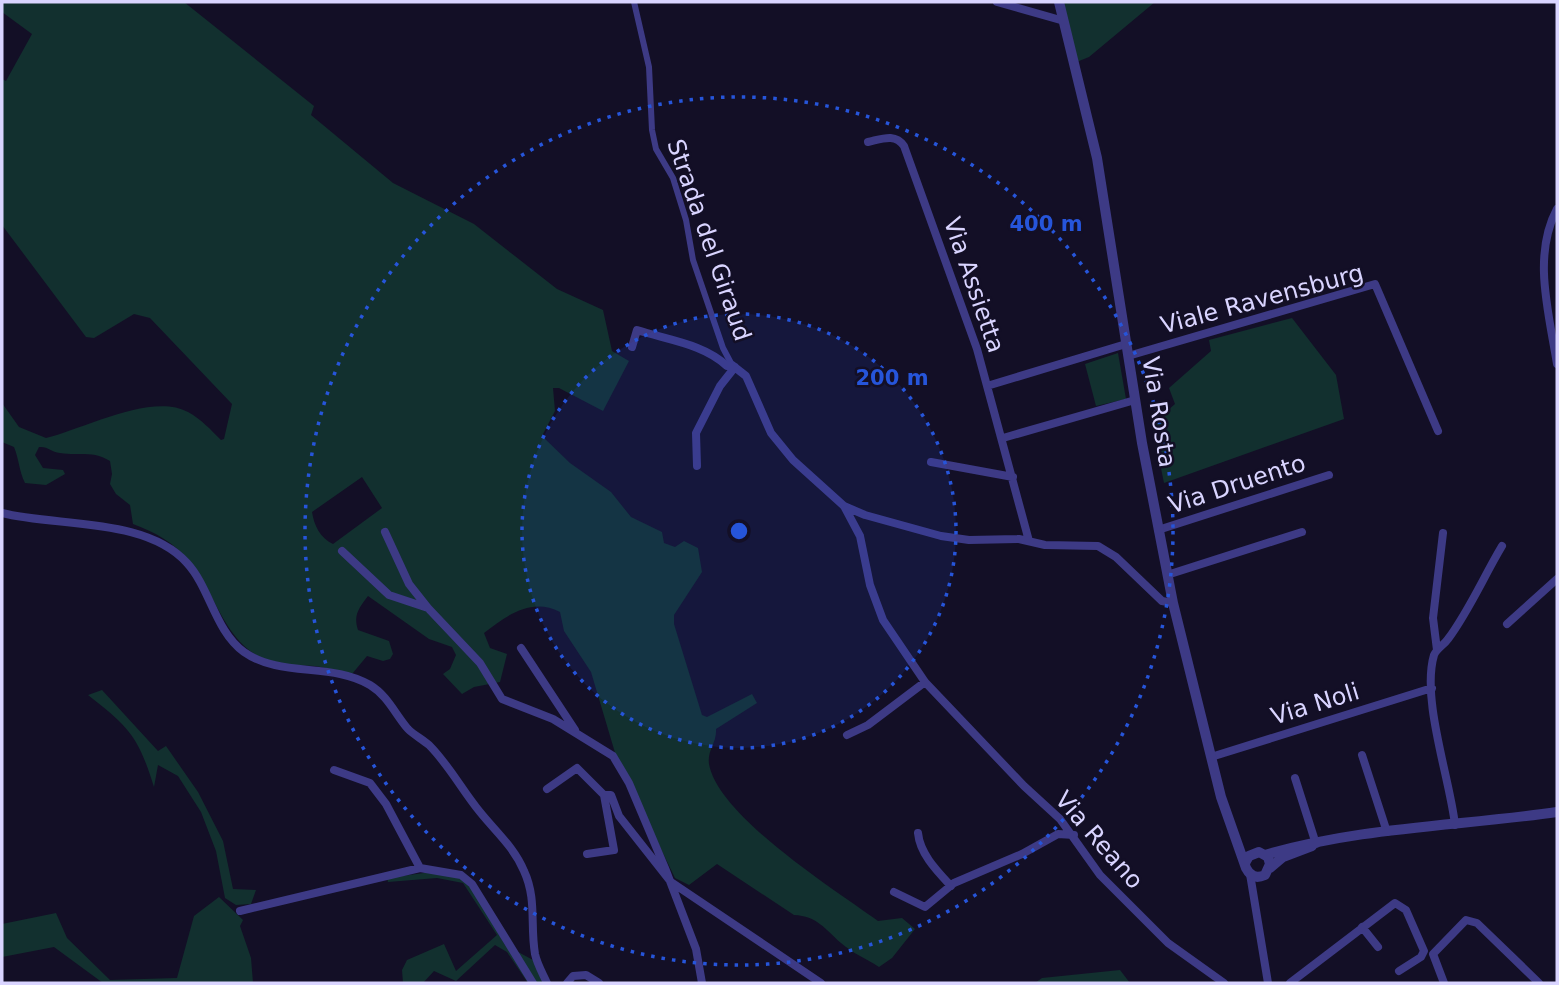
<svg xmlns="http://www.w3.org/2000/svg" width="1559" height="985" font-family="'DejaVu Sans',sans-serif">
  <style>
    .green { fill: #12302f; fill-rule: evenodd }
    .lines { fill: none; stroke-linecap: round; stroke-linejoin: round }
    .pedestrian { stroke: #3d3a85; stroke-width: 6 }
    .minor { stroke: #3d3a85; stroke-width: 8 }
    .tertiary { stroke: #3d3a85; stroke-width: 10 }
    .ring { fill: none; stroke: #2655da; stroke-width: 3.5; stroke-dasharray: 3.5 7 }
    .labels { text-anchor: middle; dominant-baseline: central; stroke-width: 5; stroke-linejoin: round; paint-order: stroke }
    .street-label { font-size: 24px; fill: #d9d4ff; stroke: #130f26 }
    .centre { fill: #2655da; stroke: #130f26; stroke-width: 3.5 }
    .ring-label { font-size: 21px; text-anchor: middle; font-weight: bold; fill: #2655da; stroke: #130f26; stroke-width: 5; stroke-linejoin: round; paint-order: stroke }
  </style>
  <rect width="100%" height="100%" fill="#130f26"/>
  <path class="green" d="M2,2H184L314,106L311,115L393,183L474,224L557,289L603,310L612,351L629,361L603,411L559,388H553L555,411L542,436L570,463L611,492L631,517L662,532L664,543L675,547L684,541L698,548L702,572L674,615V624L702,715L707,717L752,694L757,703L716,729C717,743 707,750 709,764C718,816 835,890 878,921L902,918L915,929L892,958L879,967C867,959 852,953 841,943C825,929 817,916 794,915L717,864L689,885L675,878L616,756L591,672L564,631L560,612C532,597 507,615 484,633L490,648L507,654L500,682L474,687L462,694L443,674L450,669L456,655L452,647L429,639L368,596C359,608 353,615 358,630L389,641L393,654L390,659L383,661L367,656L352,674C340,671 328,668 315,666C301,665 281,667 267,661C224,642 217,596 190,562C175,543 155,532 133,524L130,505L116,494L110,484L112,474L110,461C93,450 78,456 60,453C51,452 48,446 39,447L35,455L43,468L63,470L65,474L46,485L25,483C19,471 19,459 14,447L2,442V403L19,427L46,438C83,429 152,392 188,412C201,419 211,430 221,440L224,439L232,404L150,318L134,314L94,338L86,337L2,225V79L6,81L32,34L2,12ZM362,477L382,508L333,544C320,538 314,525 312,512Z
    M1061,2H1155L1089,57L1074,63Z
    M1292,318L1336,375L1344,419L1164,483L1152,424L1175,404L1169,388L1211,351L1209,340Z
    M1118,353L1126,399L1096,406L1085,364Z
    M102,690L158,751L166,746L198,792L223,841L233,889L256,890L251,904L236,905L225,898L216,851L201,812L178,776L158,765L154,787C138,736 130,728 88,695Z
    M431,872L458,876L474,891L505,945L533,960L543,983H528L507,952L495,945L456,981L434,971L423,983H403L402,970L407,960L444,944L456,971L497,935L463,883L437,878L388,882L387,878Z
    M219,897L243,920L240,926L251,958L253,983H103L54,947L2,957V924L56,913L67,938L110,980L177,978L194,916Z
    M1120,970L1130,983H1035L1042,978Z"/>
  <g class="lines">
    <path class="pedestrian" d="M634,2L649,67L652,130L656,149L673,178L686,220L693,260L723,348L732,365"/>
    <path class="minor" d="M997,2L1064,21
      M868,142C882,139 895,133 904,146L977,349L1029,541
      M1557,209C1532,256 1549,313 1557,364
      M632,347L637,330C668,340 704,344 727,366L732,365L746,376L771,433L793,460L844,506L860,536L870,585L883,620L925,682L1024,786L1060,819L1100,875L1168,943L1224,983
      M1128,356L1375,284L1438,431
      M987,386L1126,344
      M1003,438L1135,400
      M931,462L1013,477
      M697,466L696,433L720,386L735,367
      M844,506L865,515L941,536L969,540L1019,539L1045,545L1098,546L1116,557L1162,601L1173,603
      M2,513C57,527 146,517 187,563C210,588 215,631 244,652C281,678 331,662 370,685C388,696 395,714 408,729C414,735 422,739 429,745C449,765 462,790 480,812C496,832 514,847 524,871C537,899 530,925 535,954C537,964 543,974 547,983
      M1158,530L1329,475
      M385,532L409,584L428,608
      M342,551L389,595L428,608L480,663L502,699L553,719L613,756L629,783L665,868L696,949L702,983
      M1167,575L1302,532
      M1507,624L1557,579
      M521,648L575,730
      M1437,650L1433,618L1443,533
      M847,735L868,725L925,682
      M1362,755L1387,832
      M1211,757L1432,688
      M334,770L370,783L386,804L420,868
      M1295,778L1316,844
      M547,789L577,768L604,795H611L619,816L671,882L821,983
      M1455,825C1450,779 1421,699 1434,655C1437,648 1444,645 1448,639C1469,611 1484,576 1502,546
      M918,833C920,854 937,871 951,886
      M587,854L614,850L604,795
      M1250,874L1268,983
      M894,892L925,907L954,883L1022,854L1058,834L1074,835
      M240,911L420,868L461,875L472,884L533,983
      M1362,927L1378,947
      M567,983L573,976L586,975L599,983
      M1290,983L1395,903L1406,910L1424,951L1421,957L1399,971
      M1444,983L1433,954L1466,920L1477,923L1539,983"/>
    <path class="tertiary" d="M1059,2L1097,158L1142,443L1173,603L1221,797L1246,868C1250,876 1256,879 1265,875L1270,864L1268,857L1259,852L1249,856L1245,863
      M1265,855C1359,827 1461,826 1557,812
      M1270,868L1283,857L1312,846"/>
  </g>
  <circle cx="739" cy="531" r="217" fill="#2655da" fill-opacity=".12"/>
  <g class="ring">
    <circle cx="739" cy="531" r="217"/>
    <circle cx="739" cy="531" r="434"/>
  </g>
  <g class="labels">
    <g class="street-label">
      <text transform="translate(709 240) rotate(71)">Strada del Giraud</text>
      <text transform="translate(974 285) rotate(71)">Via Assietta</text>
      <text transform="translate(1262 299) rotate(-15)">Viale Ravensburg</text>
      <text transform="translate(1159 412) rotate(81)">Via Rosta</text>
      <text transform="translate(1237 484) rotate(-18)">Via Druento</text>
      <text transform="translate(1315 704) rotate(-17)">Via Noli</text>
      <text transform="translate(1099 840) rotate(49)">Via Reano</text>
    </g>
  </g>
  <circle cx="739" cy="531" r="10" class="centre"/>
  <g class="ring-label">
    <text x="1046" y="231">400 m</text>
    <text x="892" y="385">200 m</text>
  </g>
  <rect width="1559" height="985" fill="none" stroke="#d9d4ff" stroke-width="7"/>
</svg>
